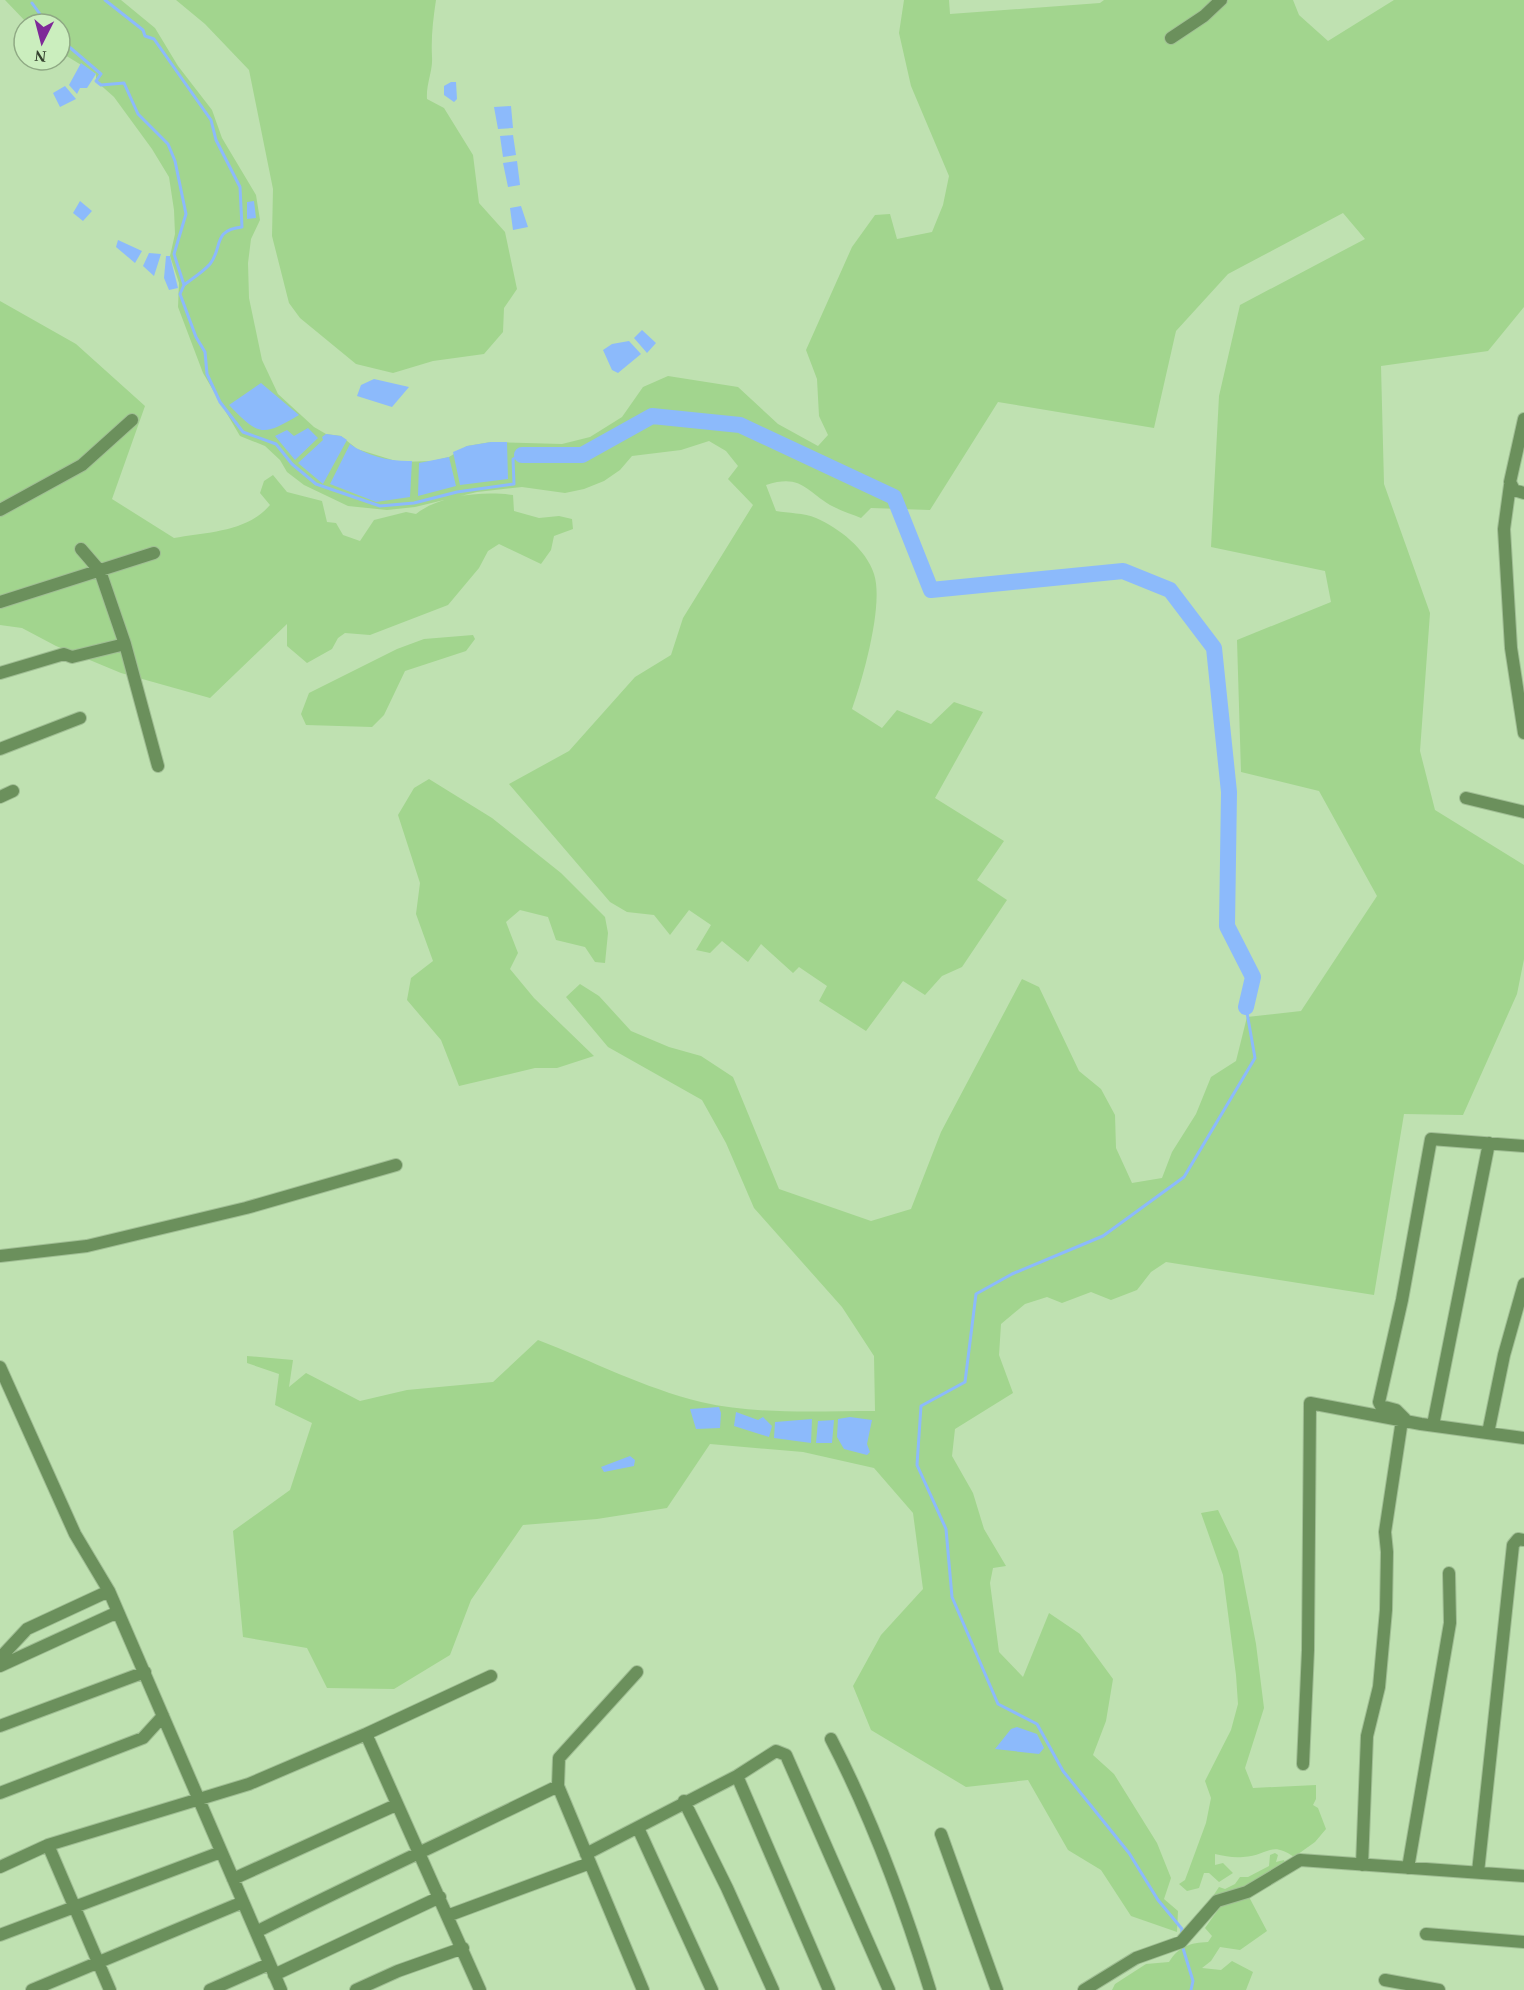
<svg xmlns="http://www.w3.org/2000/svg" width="1524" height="1990" font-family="'Times New Roman',serif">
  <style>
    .green { fill: #a2d58e }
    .water { fill: #8cbafb }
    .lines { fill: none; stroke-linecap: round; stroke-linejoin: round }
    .stream { stroke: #8cbafb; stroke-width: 3 }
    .river { stroke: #8cbafb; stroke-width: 16 }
    .minor-casing { stroke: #a0be94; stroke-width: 14 }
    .minor { stroke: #6b905c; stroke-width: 12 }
  </style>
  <rect width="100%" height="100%" fill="#bfe1b1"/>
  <path class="green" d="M5,0H121L155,28L178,66L212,110L222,138L256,195L260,220L251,239L248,263L249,298L262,360L278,394L314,427L326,434L341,436L357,449L399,462L432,461L449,457L467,446L491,442L562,444L590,437L622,417L643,387L668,376L738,387L778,424L818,446L828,435L819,416L817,379L806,350L852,247L875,215L890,214L897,239L932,232L943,205L949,176L911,86L899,33L904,0H949L950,14L1100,3L1104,0H1293L1299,15L1328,41L1394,0H1524V307L1488,351L1381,366L1384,484L1430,613L1420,751L1435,810L1524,865V959L1517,994L1463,1115L1404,1114L1374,1295L1166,1262L1151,1272L1137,1290L1111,1300L1091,1292L1062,1303L1047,1297L1025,1304L1001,1324L999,1355L1013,1393L955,1429L952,1456L973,1493L984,1529L1006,1566L993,1568L990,1583L999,1652L1023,1677L1049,1613L1080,1634L1113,1679L1106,1721L1093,1755L1114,1774L1157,1843L1171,1878L1164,1899L1178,1911L1177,1932L1131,1916L1101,1870L1068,1850L1028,1780L966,1787L871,1730L853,1686L881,1635L923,1589L913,1513L874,1468L803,1452L710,1444L667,1508L597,1519L523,1525L471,1600L450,1655L394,1689L327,1688L307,1648L243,1637L233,1531L290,1490L312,1423L275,1405L279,1374L247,1363V1356L293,1360L289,1387L306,1373L360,1401L407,1390L493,1382L538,1340C592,1361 644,1388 701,1402C757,1415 818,1411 875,1411L874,1356L842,1307L754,1208L726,1143L702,1100L608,1047L566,997L580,984L599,996L631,1031L669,1047L701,1056L733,1077L779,1189L871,1221L911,1209L941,1132L1022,979L1039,987L1079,1071L1101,1089L1115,1115L1116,1148L1132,1183L1162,1178L1172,1152L1196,1114L1211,1077L1236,1061L1247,1017L1301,1011L1377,896L1319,791L1241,772L1237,640L1331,602L1325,571L1211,547L1219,396L1240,305L1365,239L1343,213L1228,274L1176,331L1154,428L998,402L930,510L871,508L861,518C851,514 839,510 830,505C805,490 801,474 766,485L776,511C788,513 804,513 816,518C839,528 866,549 874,574C884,604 863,679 852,709L882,728L897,710L931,724L954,702L983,712L935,798L1004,841L977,880L1007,900L962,967L942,976L925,995L903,981L866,1031L819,1001L827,986L799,967L793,973L761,944L748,962L722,941L710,953L696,950L711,925L689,910L670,935L654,915L627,912L610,902L509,784L569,751L635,677L671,655L683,618L753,505L728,479L738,466L726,451L709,441L681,450L632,456L620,470L604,481L584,489L565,493L522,487L477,492L415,507L387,510L348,506L304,485L287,472L280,460L265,446L240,436L203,373L178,307L179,283L170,256L175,234L174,210L169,177L152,149L114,97L96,81V74L60,52V24H28Z
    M176,0H436C433,20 431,37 432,57C433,71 426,84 427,99L444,108L473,155L479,203L505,232L517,289L504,308L503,332L484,354L433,361L393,373L356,364L300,318L289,303L272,236L273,189L249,70L205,24Z
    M0,301L76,344L145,406L112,499L174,538C207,532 247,532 270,505L260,493L264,481L273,475L287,492L322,501L327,522L336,523L343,535L360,541L374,520L406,512L416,514C440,495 483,491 513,495L514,511L539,518L559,516L572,519L573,529L554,536L551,550L541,564L499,544L488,551L479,568L448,605L370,635L345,633L338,638L332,649L307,663L287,646V624L210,698L121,673L56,646L22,628L0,625Z
    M473,635L475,639L466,651L405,671L384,715L372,727L306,725L301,714L309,693L397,649L424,639Z
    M429,779L492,818L561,873L605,917L608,933L605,963L595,962L585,947L556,940L548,917L520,910L506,922L518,953L510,969L534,998L594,1056L557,1068H535L459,1086L441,1040L407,1000L411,978L433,961L416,914L420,883L398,815L414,788Z
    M1218,1510L1238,1551L1256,1644L1264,1708L1245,1768L1253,1788L1316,1785V1799L1313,1805L1318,1808L1326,1829L1315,1842L1294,1857C1270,1840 1268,1856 1243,1857C1233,1858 1225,1856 1215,1854V1865L1223,1863L1233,1873L1219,1882L1209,1873H1204L1199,1888L1187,1891L1179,1884L1185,1880L1206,1823L1211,1798L1205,1781L1231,1730L1238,1704L1236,1675L1223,1575L1201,1513Z
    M1275,1853L1278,1855L1276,1862L1284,1860L1285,1863L1246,1889L1211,1899L1219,1887L1225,1889L1235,1884L1240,1877H1248L1269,1866L1270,1855Z
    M1248,1895L1267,1931L1240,1950L1220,1947L1211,1961L1202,1968L1221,1970L1232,1961L1253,1972L1246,1990H1112L1115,1984L1146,1964L1169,1962C1179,1946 1190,1943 1208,1942L1212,1936L1205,1928L1225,1900Z"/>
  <path class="water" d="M81,63L96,74L87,88H80L77,94L69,85Z
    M451,82H456L457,99L454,102L444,95V86Z
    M65,86L76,99L60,107L53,93Z
    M511,106L513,128L498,129L494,107Z
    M513,135L516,155L503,157L500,136Z
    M517,161L520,185L508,187L503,163Z
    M80,201L92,211L83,221L73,213Z
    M254,201L256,218L247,219V202Z
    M521,206L528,227L513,230L510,208Z
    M118,240L142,251L135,263L116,247Z
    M149,253L161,254L154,276L143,266Z
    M166,256H170L178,288L169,290L164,278Z
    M642,330L656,343L647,353L634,338Z
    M629,341L641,354L618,373L612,370L603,350L612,344Z
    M374,379L409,387L392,407L357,396L361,385Z
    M261,383L299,415C262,437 259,436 229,405Z
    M308,428L318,438L295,460L275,436L287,430L294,436Z
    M326,434L341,436L347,440L323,484L298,463L323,440L322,437Z
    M491,442H507L508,479L460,485L453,452L467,446Z
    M350,444C366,456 393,462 412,461L410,497L376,502L330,484Z
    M449,457L456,486L418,496L419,463Z
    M719,1407L721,1413L720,1428L696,1429L690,1409Z
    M736,1412L758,1420L763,1417L772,1426L769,1437L734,1426Z
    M850,1417L872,1420L867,1444L870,1452L867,1455L844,1449L837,1437L838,1419Z
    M812,1419L811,1443L774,1438L775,1422Z
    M834,1420L832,1443H816L818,1421Z
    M630,1456L635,1460L634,1466L604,1472L601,1467Z
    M1017,1727L1037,1734L1044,1748L1039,1754L995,1749L1011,1729Z"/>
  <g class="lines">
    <path class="stream" d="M105,0L143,30L145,36L154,39L211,120L216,140L240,187L242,227C212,230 223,248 210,264C203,272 193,278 184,285
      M32,3L47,24
      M60,39L101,74L96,81L101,85L124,83L138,114L168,144L175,161L186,214L174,254L184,285L180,294L196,337L205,352L207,374L220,402L243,432L276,444L292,464L316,484L380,506L414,503L457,492L514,484L513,459L522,455
      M1181,1936L1182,1929L1158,1900L1129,1853L1063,1771L1037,1724L998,1704L952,1597L946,1529L917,1465L921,1406L965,1382L976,1294L1012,1274L1103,1236L1184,1177L1255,1058L1246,1007
      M1182,1945L1193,1981L1191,1990"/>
    <path class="river" d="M522,455H582L652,416L740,425L894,497L931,590L1123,571L1170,590L1214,648L1229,792L1227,926L1253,977L1246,1007"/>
    <g class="minor-casing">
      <path id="minor" d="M1171,38L1204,16L1221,0
        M1524,419L1510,482L1514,490L1524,493
        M1510,485L1504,529L1511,648L1524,733
        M0,510L82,465L132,420
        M81,549L100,571L125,644L158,766
        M0,602L154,553
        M0,673L64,654L72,657L125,644
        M0,749L80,718
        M0,797L13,791
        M1466,798L1524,812
        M0,1256L87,1246L246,1208L396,1165
        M0,1367L75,1534L109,1591L281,1990
        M1405,1419L1396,1410L1381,1406L1379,1402L1402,1300L1431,1139L1524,1146
        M1433,1425L1489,1143
        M1488,1433L1504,1355L1524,1284
        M0,1658L27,1629L109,1591
        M0,1666L118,1612
        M637,1672L559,1758L558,1786L643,1990
        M0,1726L145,1672
        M366,1734L480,1990
        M831,1739C873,1820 903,1902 930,1990
        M1303,1764L1308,1650L1310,1403L1421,1424L1524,1438
        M737,1776L829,1990
        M0,1793L143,1738L163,1716
        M684,1801L727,1888L773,1990
        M638,1828L712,1990
        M941,1834L997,1990
        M48,1845L110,1990
        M586,1854L737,1776L776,1751L786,1755L889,1990
        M1362,1865L1367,1736L1379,1687L1386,1610L1387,1552L1385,1532L1402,1420
        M0,1867L48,1845L249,1784L366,1734L491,1676
        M1408,1868L1450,1623L1449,1573
        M1478,1872L1513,1545L1518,1539L1524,1540
        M233,1879L396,1805
        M447,1916L590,1863
        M256,1932C356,1882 458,1835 558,1786
        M1426,1934L1524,1942
        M0,1935L221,1852
        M274,1975L440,1897
        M1385,1980L1439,1990
        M32,1990L243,1902
        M210,1990L269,1964
        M356,1990L398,1971L463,1948
        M1084,1990L1136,1958L1181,1942L1217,1901L1247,1892L1300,1860L1524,1876"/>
    </g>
    <use href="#minor" class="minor"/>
  </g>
  <g transform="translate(42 42) rotate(186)"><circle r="28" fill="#cbeebe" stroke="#8fa984" stroke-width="1.5"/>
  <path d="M0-4.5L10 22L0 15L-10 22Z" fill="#7e2998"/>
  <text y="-9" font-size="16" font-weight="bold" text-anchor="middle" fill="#34412e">N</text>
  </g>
</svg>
